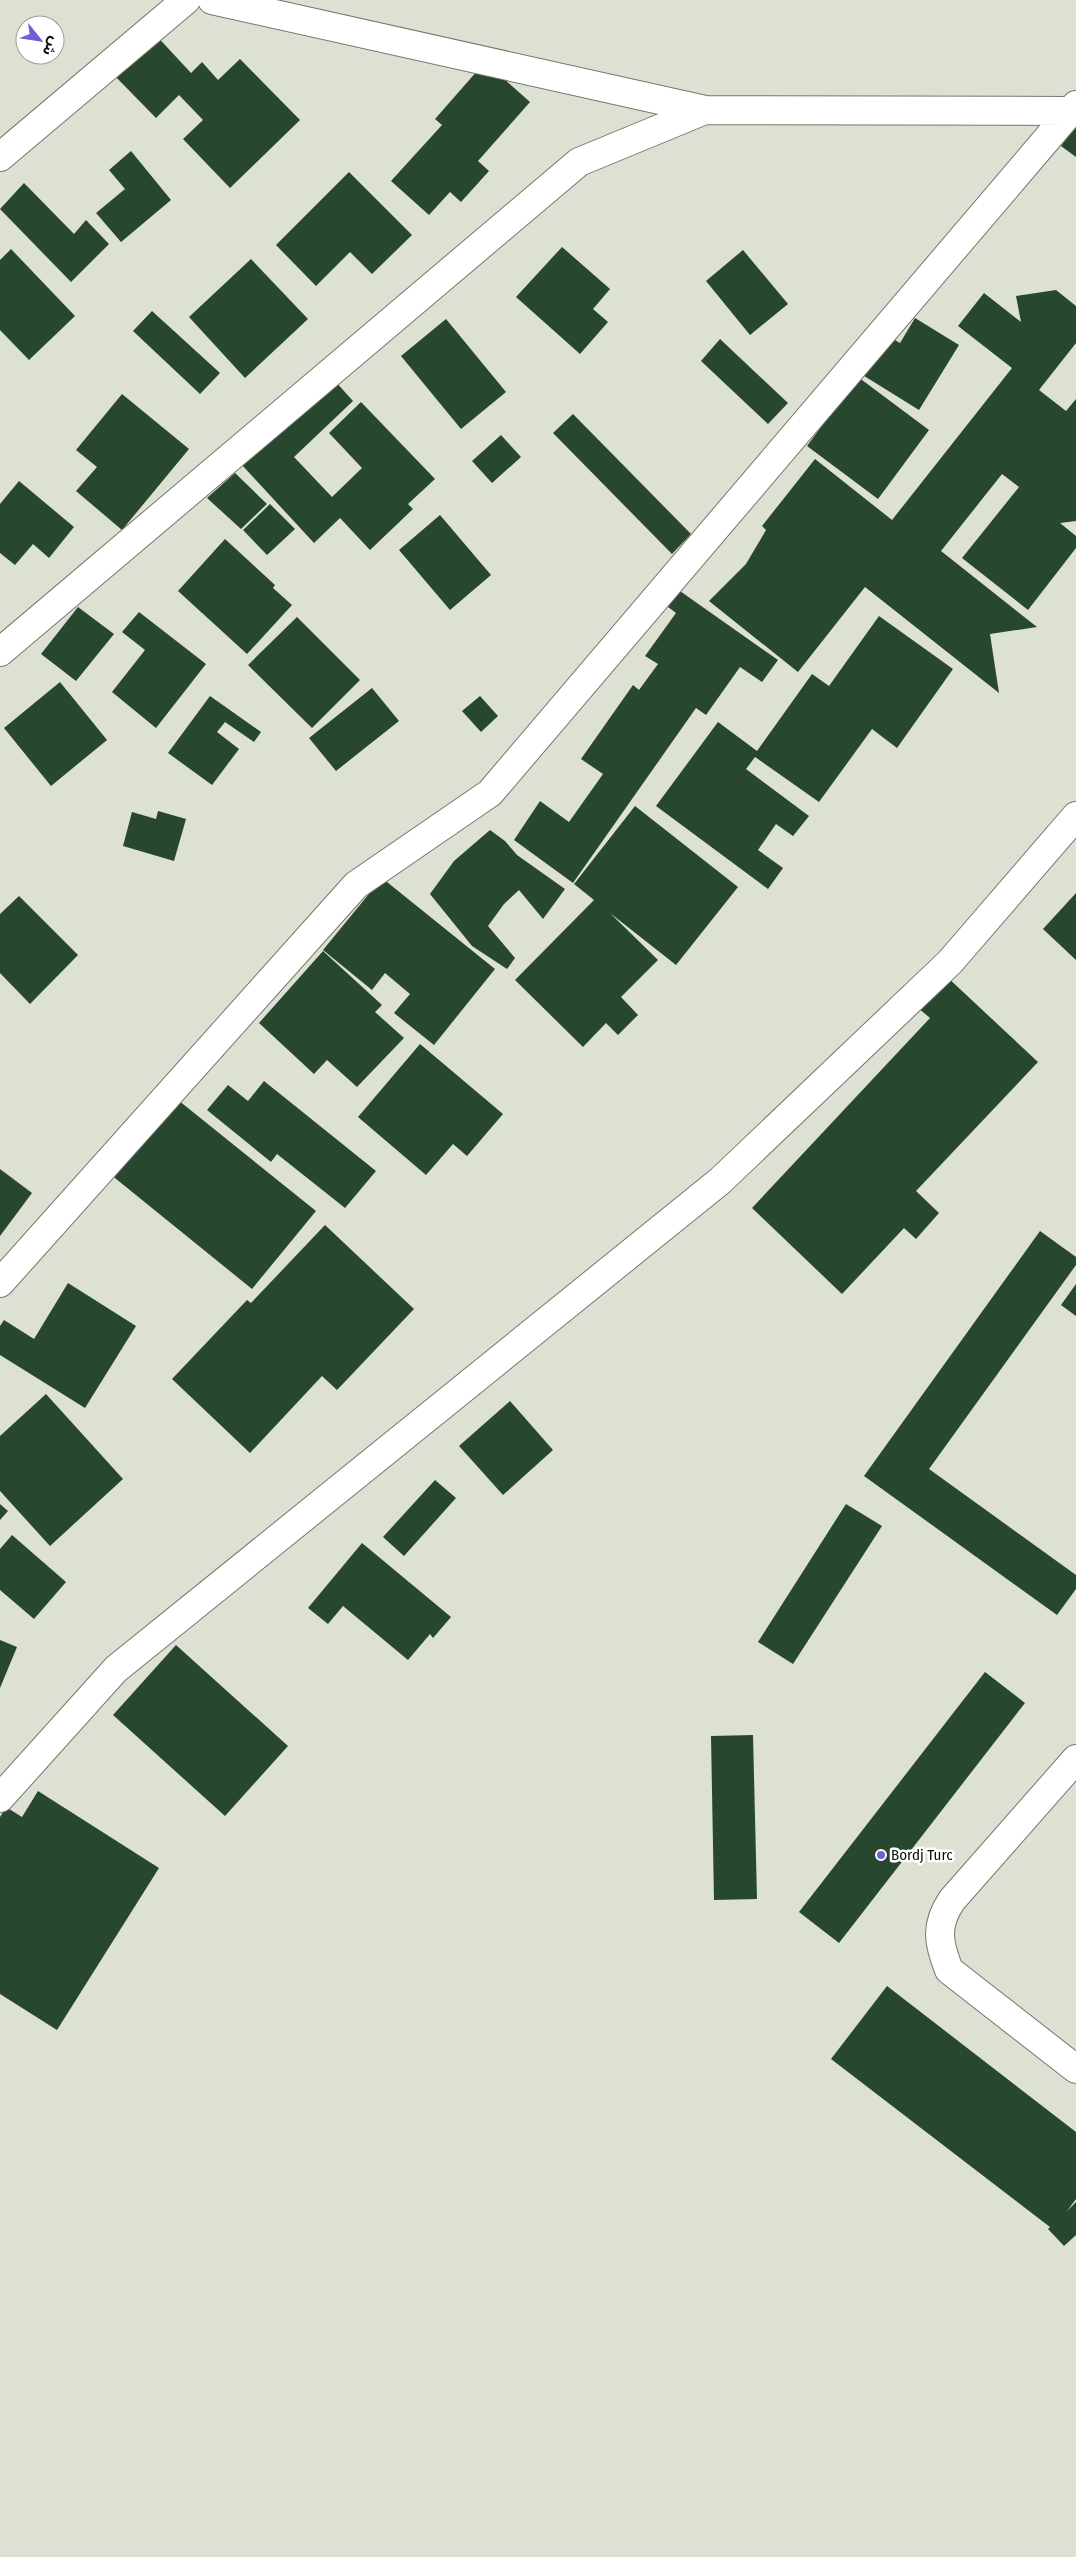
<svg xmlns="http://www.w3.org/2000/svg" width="1076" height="2557" font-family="'Fira Sans Condensed','Noto Sans Arabic',sans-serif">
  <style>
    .building { fill: #27472f }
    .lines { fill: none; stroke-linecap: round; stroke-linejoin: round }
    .minor-casing { stroke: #75776b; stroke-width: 30 }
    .minor { stroke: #fff; stroke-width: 28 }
    .poi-dot { fill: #705ed8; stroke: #fff; stroke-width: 2 }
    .labels { text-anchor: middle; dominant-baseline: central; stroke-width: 5; stroke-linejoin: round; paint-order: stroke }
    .poi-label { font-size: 15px; fill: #0d0e09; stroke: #fff; text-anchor: start }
  </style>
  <rect width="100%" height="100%" fill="#dde1d3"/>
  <path class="building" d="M153,32L191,73L202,62L218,80L240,59L300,120L230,188L183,139L203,120L179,95L156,118L111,72Z
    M485,62L530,102L478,161L489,171L461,202L450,192L429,215L391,181L442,125L435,119Z
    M1076,126V157L1061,146Z
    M131,151L171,200L121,242L96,213L125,189L109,170Z
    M349,172L412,235L372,274L350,252L316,286L276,245Z
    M24,183L74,234L86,220L109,244L71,282L0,209Z
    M562,247L610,289L593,309L608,322L580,354L516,297Z
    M11,249L75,316L29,360L0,330V260Z
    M743,250L788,304L750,335L706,281Z
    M251,259L308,319L245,378L189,317Z
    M1056,290L1076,306V343L1039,390L1066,411L1076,399V521L1060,523L1076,536V548L1028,610L962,558L1019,487L1002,474L941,551L1037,627L990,634L999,693L865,587L798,672L709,601L746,564L766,530L762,526L815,459L892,520L1012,368L958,326L984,293L1021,322L1016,296Z
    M152,311L220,373L200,394L133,331Z
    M915,318L959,345L919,410L861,374L885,334L900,343Z
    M446,319L506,392L461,429L401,356Z
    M720,339L788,403L768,424L701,361Z
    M858,377L929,430L878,499L807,446Z
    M335,381L353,401L294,457L332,497L362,468L329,433L361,402L435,479L408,504L413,509L370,550L340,518L314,543L242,465Z
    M122,394L189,449L122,530L76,491L97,467L76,450Z
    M573,414L691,534L672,554L553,433Z
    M501,435L521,457L492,483L472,461Z
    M235,473L267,504L241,529L207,498Z
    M19,481L74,527L49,558L33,544L15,565L0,553V504Z
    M270,504L295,529L267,555L243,530Z
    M440,515L491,575L450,610L399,550Z
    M225,539L275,585L273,588L292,605L247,654L178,591Z
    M670,584L778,660L762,682L740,667L706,715L696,708L573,883L514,840L540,801L569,822L603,774L581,759L633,685L639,690L658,664L645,656L676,613L659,600Z
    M78,607L114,634L76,681L41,654Z
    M139,612L206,664L156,728L112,692L145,650L122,632Z
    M879,616L953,669L897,748L872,729L819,802L755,757L746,769L809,816L793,836L776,824L758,850L783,868L768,889L656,806L718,722L757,751L812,674L829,686Z
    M297,617L360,680L312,728L248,665Z
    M60,682L107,740L51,786L4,728Z
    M372,688L399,721L336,771L309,738Z
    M210,696L261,732L254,742L225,722L217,732L239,749L212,785L168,753Z
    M480,696L498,716L481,732L462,711Z
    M635,806L738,887L676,965L610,913L658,960L621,997L638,1015L618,1035L606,1023L583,1047L515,980L594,900L574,884Z
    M158,811L186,819L174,861L123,846L132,812L156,819Z
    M490,830L505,841L517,855L565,889L543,919L519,890L504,904L488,926L515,958L507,969L472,946L430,894L454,861Z
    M382,878L495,969L434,1045L394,1013L410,994L385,973L372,990L323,950Z
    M1076,893V960L1043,929Z
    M19,896L78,955L30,1004L0,973V914Z
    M323,951L382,1005L375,1012L404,1038L357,1087L327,1060L314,1074L259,1023Z
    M946,976L1038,1062L916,1191L939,1213L916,1239L904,1228L842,1294L752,1208L930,1018L917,1007Z
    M420,1044L503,1114L467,1156L453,1144L426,1175L358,1117Z
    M264,1081L376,1171L345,1208L277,1154L271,1162L207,1110L228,1085L248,1101Z
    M173,1096L316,1211L252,1289L110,1174Z
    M0,1169L32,1193L0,1236Z
    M325,1225L414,1309L337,1390L322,1376L250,1453L172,1379L247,1300L251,1303Z
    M1040,1231L1076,1257V1265L929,1469L1076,1575V1589L1057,1615L864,1476Z
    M68,1283L136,1326L85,1408L0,1355V1326L4,1320L34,1339Z
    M1076,1284V1316L1061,1305Z
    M46,1394L123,1479L50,1546L0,1491V1436Z
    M510,1401L553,1450L503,1495L459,1446Z
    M435,1480L456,1498L404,1556L383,1537Z
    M0,1504L8,1511L0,1520Z
    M846,1504L882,1526L793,1664L758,1642Z
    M12,1535L66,1582L34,1619L0,1590V1549Z
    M362,1543L451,1617L433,1638L430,1634L408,1660L343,1606L328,1624L308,1608Z
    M0,1640L17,1647L0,1688Z
    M176,1645L288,1746L225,1816L113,1715Z
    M985,1672L1025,1703L839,1943L799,1912Z
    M753,1735L757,1899L714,1900L711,1736Z
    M38,1791L159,1868L57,2030L0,1994V1817L6,1807L22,1817Z
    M887,1986L1076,2132V2199L1067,2211L1076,2202V2235L1064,2246L1048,2229L1050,2227L831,2059Z"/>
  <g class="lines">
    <g class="minor-casing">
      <path id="minor" d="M212,0L705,110L1070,111
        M0,157L186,0
        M0,652L579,162L705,110
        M0,1283L356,885L490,793L1076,105
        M1076,1759L952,1900C935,1925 938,1942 949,1970L1076,2069
        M0,1798L116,1669L720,1181L950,962L1076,816"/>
    </g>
    <use href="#minor" class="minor"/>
  </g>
  <circle class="poi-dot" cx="881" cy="1855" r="5"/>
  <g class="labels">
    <g class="poi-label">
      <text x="891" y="1855">Bordj Turc</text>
    </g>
  </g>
  <g transform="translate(40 40) rotate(120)"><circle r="24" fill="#ffffff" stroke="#9e9f9d"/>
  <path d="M0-4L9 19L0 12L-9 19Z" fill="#705ed8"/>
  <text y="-8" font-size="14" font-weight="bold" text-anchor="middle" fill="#0d0e09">ش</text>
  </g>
</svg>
